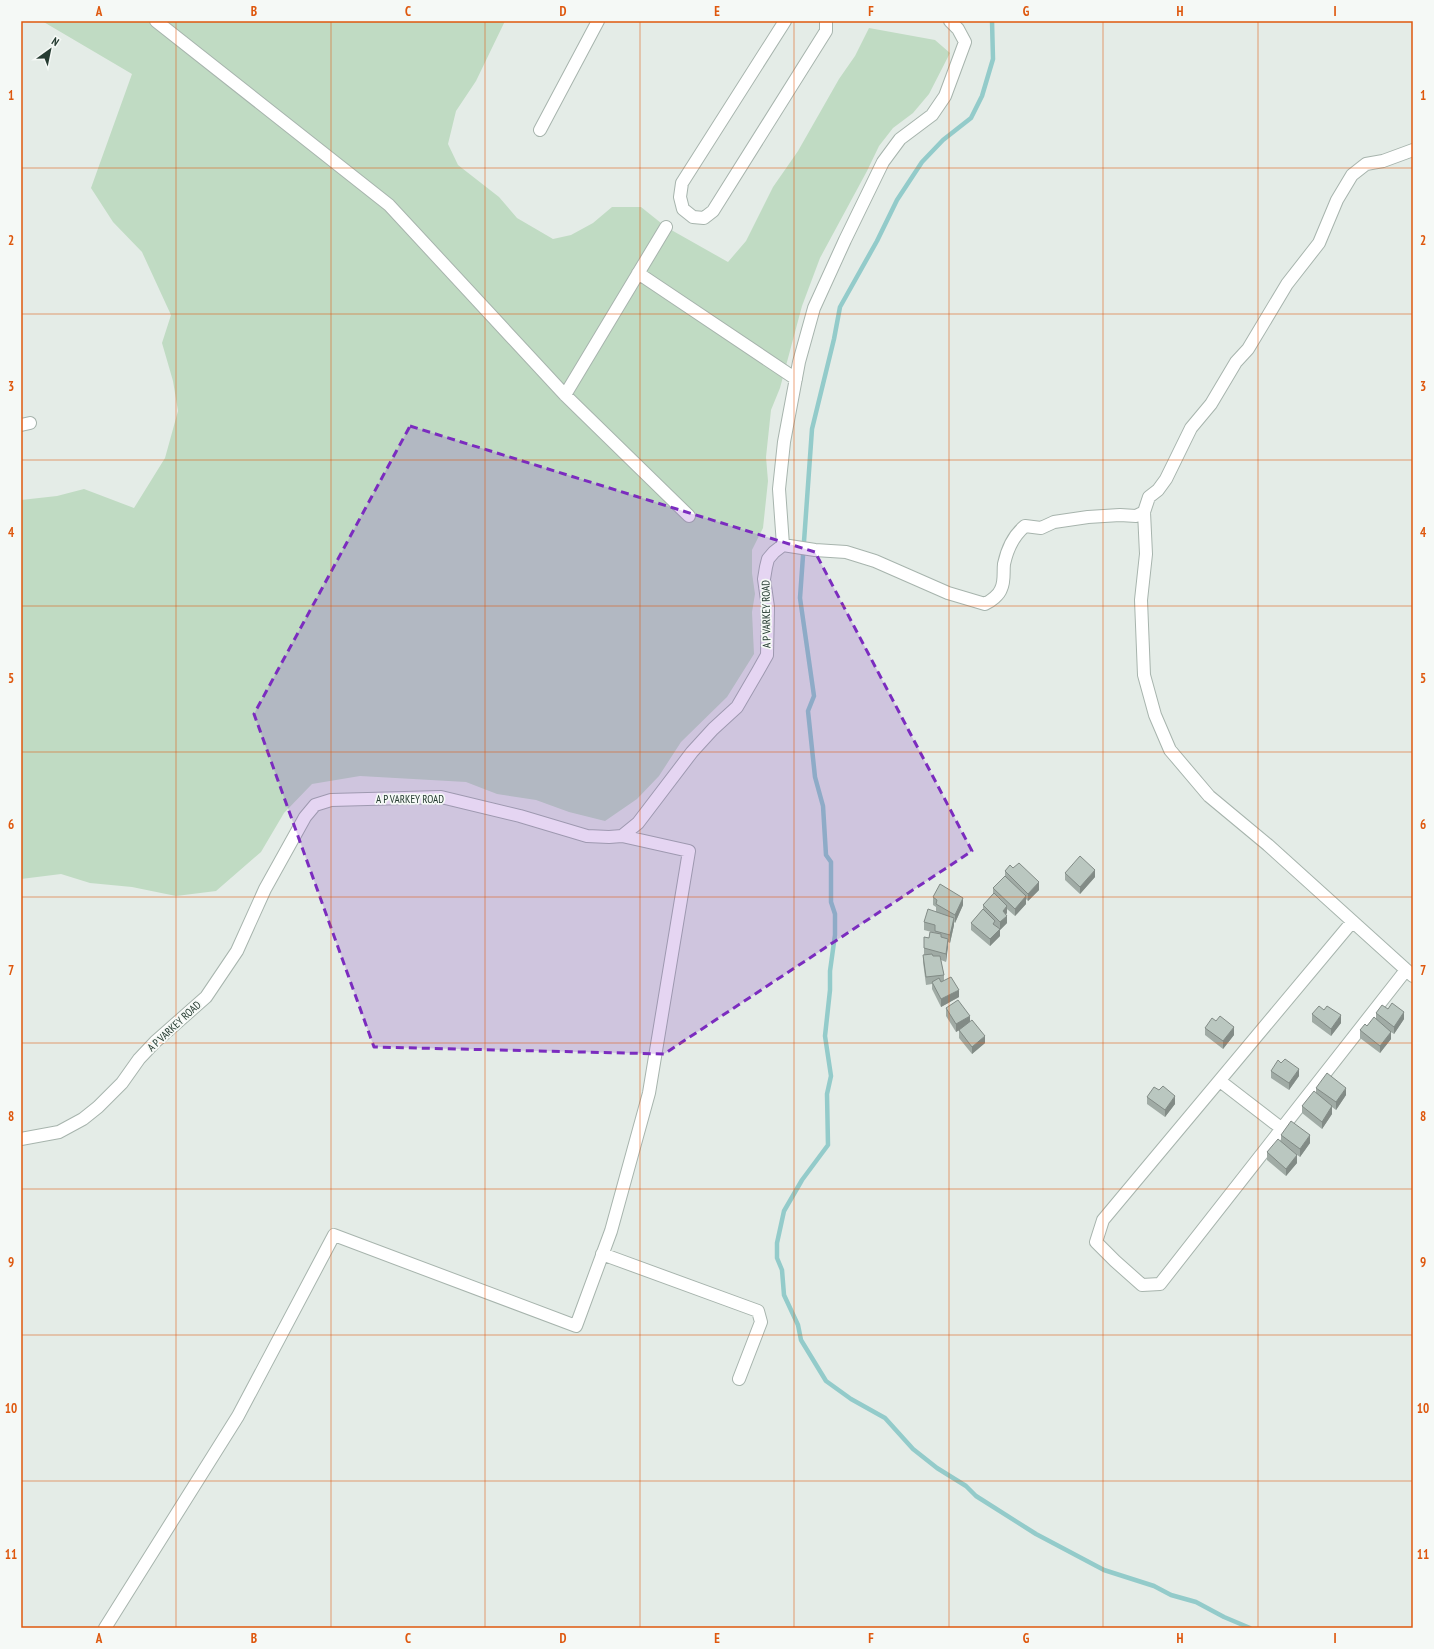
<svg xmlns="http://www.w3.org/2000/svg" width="1434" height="1649" font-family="'PT Sans Narrow',sans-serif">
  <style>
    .green { fill: #c0dbc3 }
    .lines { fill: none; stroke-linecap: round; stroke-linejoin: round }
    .stream { stroke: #93cbca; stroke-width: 4.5 }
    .minor-casing { stroke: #a7b4ad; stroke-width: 14 }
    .minor { stroke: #fff; stroke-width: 12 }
    .wall { fill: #a0aba5 }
    .shaded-wall { fill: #828b86 }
    .building { fill: #bac7c0; stroke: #828b86 }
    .marked { fill: #7b2cbf; fill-opacity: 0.2; stroke: #7b2cbf; stroke-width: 3; stroke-dasharray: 8 5; stroke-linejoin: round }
    .grid { fill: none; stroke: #de580e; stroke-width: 1; stroke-opacity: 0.55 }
    .labels { text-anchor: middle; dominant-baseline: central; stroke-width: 3.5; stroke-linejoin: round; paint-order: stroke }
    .street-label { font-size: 11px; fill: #263c32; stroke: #f5f9f6 }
    .neatline { fill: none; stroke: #de580e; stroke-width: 1.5 }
    .grid-label { font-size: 13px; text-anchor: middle; font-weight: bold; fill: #de580e }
  </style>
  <rect width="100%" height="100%" fill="#e4ece7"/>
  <path class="green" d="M42,21H505L476,81L456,111L448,144L458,165L499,197L517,218L553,239L571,235L593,223L612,207H641L666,227L728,262L746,241L773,187L798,151L839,79L855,56L869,28L935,40L950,53L929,94L913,113L893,128L879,146L867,171L820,258L802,306L780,388L771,410L766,457L768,481L763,528L752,550V573L755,594L752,612L754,654L727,697L681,742L659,776L637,799L605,821L569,812L536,800L497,794L466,782L360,776L312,784L284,813L261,852L216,891L176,896L132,887L90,883L61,874L21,879V500L57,496L84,489L134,508L165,458L178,411L173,381L162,343L171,315L142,252L113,222L91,188L132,74Z"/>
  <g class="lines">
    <path class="stream" d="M992,21L993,59L982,96L971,118L943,140L922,162L897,200L877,241L840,307L834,339L812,429L800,598L814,696L808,711L815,777L823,806L826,855L831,862V902L835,914V935L830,971V990L825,1036L831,1076L827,1094L828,1145L802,1180L784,1211L777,1243V1258L782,1270L784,1295L798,1325L801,1340L826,1381L851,1399L885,1418L913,1449L937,1468L966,1486L976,1496L1036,1534L1104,1570L1154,1586L1171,1595L1196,1602L1224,1617L1250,1628"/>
    <g class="minor-casing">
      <path id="minor" d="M156,21L389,205L565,395L689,516
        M785,21L682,183L680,197L683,209L693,217L704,218L713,211L826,31V21
        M540,130L598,21
        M638,273L796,379
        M565,395L666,227
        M21,425L30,423
        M1144,512L1146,554L1141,600L1144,675L1155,715L1170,750L1209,796L1268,845L1413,976
        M783,545L779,489L784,442L799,362L814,308L845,240L883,162L900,139L932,115L945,96L965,42L958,29L950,21
        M1352,922L1103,1220L1096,1242L1115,1261L1142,1285L1160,1284L1406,970
        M1220,1081L1281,1128
        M21,1139L59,1132L83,1119L98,1107L122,1083L139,1059L155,1042L206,997L237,951L265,889L305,817L315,805L331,800L441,797L520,816L587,836L609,837L622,836L638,823L692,752L713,729L737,707L758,671L767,655L768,607L764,579L766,567L768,559L774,552L783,545L815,550L846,552L875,561L948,593L985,604C991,601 999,595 1001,589C1005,581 1003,572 1004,564C1007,550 1014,535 1025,526L1041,528L1054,522L1088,517L1120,515L1136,516L1144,512L1149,497L1158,490L1166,479L1191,428L1211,404L1236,362L1248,349L1287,284L1319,243L1337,200L1352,175L1366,164L1383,161L1413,150
        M602,1254L758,1311L761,1322L739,1379
        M105,1628L238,1416L334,1235L576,1326L611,1231L649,1093L689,851L622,836"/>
    </g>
    <use href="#minor" class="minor"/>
  </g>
  <path class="wall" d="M1013,868L1039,890L1028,901L1026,899V904L1015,916L1007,909V913L1006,914L1007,923L1000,930V929V936L990,946L971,930V923L983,909V905L993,894V888L1005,876V871Z
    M1065,873L1095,877L1080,894L1065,880Z
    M933,897L963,905L955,923L954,922V925L950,943L948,942L946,962L941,960L944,975V981L959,997L941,1007L932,989V984L926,985L923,962V955H924V937L929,938L935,933L924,930V922L936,912V907L933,905Z
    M946,1008L970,1022L985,1043L972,1054L959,1038V1030L961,1029L956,1032L946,1016Z
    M1388,1009L1404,1019L1394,1034L1391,1032V1039L1380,1053L1360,1038V1030L1376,1019V1013Z
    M1312,1014L1341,1023L1331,1036L1312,1022Z
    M1205,1028L1234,1035L1223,1049L1205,1035Z
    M1271,1071L1299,1076L1289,1090L1271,1078Z
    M1316,1088L1346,1095L1336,1110L1332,1107V1114L1322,1129L1302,1113V1106L1316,1093Z
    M1147,1097L1175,1104L1165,1117L1147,1104Z
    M1281,1135L1310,1143L1300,1157L1292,1151L1297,1163L1286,1176L1267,1160V1152L1281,1141Z"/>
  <path class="shaded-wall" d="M1095,870V877L1080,894V887Z
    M1039,882V890L1028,901V894Z
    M1026,896V904L1015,916V909Z
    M963,898V905L955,923V915Z
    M1007,906V913L1003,918V911Z
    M1007,916V923L1000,930V922Z
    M954,918V925L950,943V935Z
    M1000,929V936L990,946V939Z
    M948,939V947L946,962V954Z
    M959,990V997L941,1007V999Z
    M1404,1012V1019L1394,1034V1027Z
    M1341,1015V1023L1331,1036V1029Z
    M970,1016V1024L956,1032V1024Z
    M1234,1027V1035L1223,1049V1041Z
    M1391,1032V1039L1380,1053V1046Z
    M985,1036V1043L972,1054V1047Z
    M1299,1069V1076L1289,1090V1083Z
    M1346,1088V1095L1336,1110V1102Z
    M1175,1096V1104L1165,1117V1110Z
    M1332,1106V1114L1322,1129V1122Z
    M1310,1135V1143L1300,1157V1149Z
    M1297,1155V1163L1286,1176V1169Z"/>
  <path class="building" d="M1080,856L1095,870L1080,887L1065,873Z
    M1019,863L1039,882L1028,894L1005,871L1010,865L1013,868Z
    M1005,876L1026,896L1015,909L993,888Z
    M940,884L963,898L955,915L936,904L937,900L933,897Z
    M994,893L1007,906L1003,911L1007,916L1000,922L983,905Z
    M928,909L954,918L950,935L935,931V925L924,922Z
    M983,909L995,921L993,924L1000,929L990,939L971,923Z
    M930,932L941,934V937L948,939L946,954L924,948V937L929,938Z
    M932,954L933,956H940L944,975L926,977L923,955Z
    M951,977L959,990L941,999L932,982L939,978L941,982Z
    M958,1000L970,1016L956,1024L946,1008Z
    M1392,1003L1404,1012L1394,1027L1376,1013L1382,1005L1388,1009Z
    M1319,1006L1324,1010L1327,1006L1341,1015L1331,1029L1312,1014Z
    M1220,1016L1234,1027L1223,1041L1205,1028L1212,1018L1216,1021Z
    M1374,1017L1391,1032L1380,1046L1360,1030L1365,1024L1367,1026Z
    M972,1020L985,1036L972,1047L959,1030Z
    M1285,1059L1299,1069L1289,1083L1271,1071L1278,1060L1281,1063Z
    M1327,1073L1346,1088L1336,1102L1316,1088Z
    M1163,1086L1175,1096L1165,1110L1147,1097L1154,1087L1159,1090Z
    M1314,1091L1332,1106L1322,1122L1302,1106Z
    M1291,1121L1310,1135L1300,1149L1281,1135Z
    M1278,1139L1297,1155L1286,1169L1267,1152Z"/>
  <path class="marked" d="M410,426L815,552L972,851L664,1054L374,1047L254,714Z"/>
  <path class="grid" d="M176,21V1628M331,21V1628M485,21V1628M640,21V1628M794,21V1628M949,21V1628M1103,21V1628M1258,21V1628M21,168H1413M21,314H1413M21,460H1413M21,606H1413M21,752H1413M21,897H1413M21,1043H1413M21,1189H1413M21,1335H1413M21,1481H1413"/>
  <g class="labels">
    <g class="street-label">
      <text transform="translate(766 614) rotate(-91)">A P VARKEY ROAD</text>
      <text x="410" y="799">A P VARKEY ROAD</text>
      <text transform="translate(174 1026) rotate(-43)">A P VARKEY ROAD</text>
    </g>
  </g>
  <rect width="1434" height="1649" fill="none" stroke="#f5f9f6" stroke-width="44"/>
  <g transform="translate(50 50) rotate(33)" stroke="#f5f9f6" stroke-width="3" paint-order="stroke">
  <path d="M0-3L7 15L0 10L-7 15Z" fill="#263c32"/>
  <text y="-6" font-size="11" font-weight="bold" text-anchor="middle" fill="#263c32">N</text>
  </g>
  <rect x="22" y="22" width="1390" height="1605" class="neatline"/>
  <g class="grid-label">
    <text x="99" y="16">A</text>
    <text x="254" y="16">B</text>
    <text x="408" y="16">C</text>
    <text x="563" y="16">D</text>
    <text x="717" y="16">E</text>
    <text x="871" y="16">F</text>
    <text x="1026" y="16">G</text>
    <text x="1180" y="16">H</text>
    <text x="1335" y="16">I</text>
    <text x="11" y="100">1</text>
    <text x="1423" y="100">1</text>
    <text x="11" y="245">2</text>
    <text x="1423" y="245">2</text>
    <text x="11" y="391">3</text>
    <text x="1423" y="391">3</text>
    <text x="11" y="537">4</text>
    <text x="1423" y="537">4</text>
    <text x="11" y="683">5</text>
    <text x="1423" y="683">5</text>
    <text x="11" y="829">6</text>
    <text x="1423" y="829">6</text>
    <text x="11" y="975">7</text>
    <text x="1423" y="975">7</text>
    <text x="11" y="1121">8</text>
    <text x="1423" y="1121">8</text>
    <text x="11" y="1267">9</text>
    <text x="1423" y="1267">9</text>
    <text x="11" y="1413">10</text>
    <text x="1423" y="1413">10</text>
    <text x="11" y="1559">11</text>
    <text x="1423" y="1559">11</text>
    <text x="99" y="1643">A</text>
    <text x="254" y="1643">B</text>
    <text x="408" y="1643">C</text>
    <text x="563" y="1643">D</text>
    <text x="717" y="1643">E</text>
    <text x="871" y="1643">F</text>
    <text x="1026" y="1643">G</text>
    <text x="1180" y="1643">H</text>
    <text x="1335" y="1643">I</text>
  </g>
</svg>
